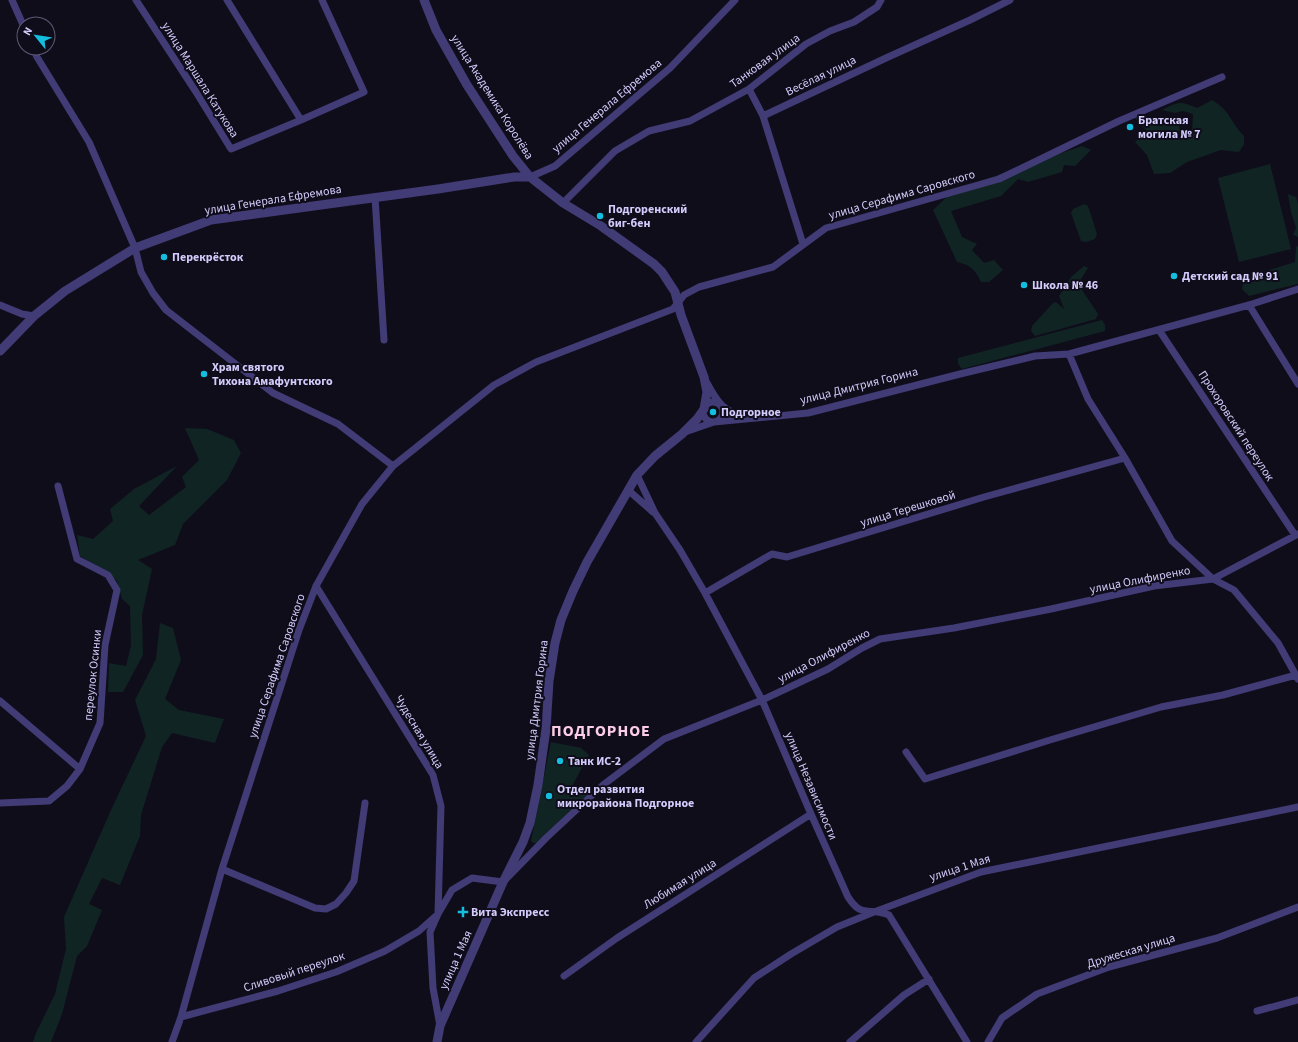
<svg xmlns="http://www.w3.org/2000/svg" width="1298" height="1042" font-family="'Source Sans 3',sans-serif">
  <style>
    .green { fill: #102424 }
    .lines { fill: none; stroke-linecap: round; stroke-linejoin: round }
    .minor { stroke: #413b76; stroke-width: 7 }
    .tertiary { stroke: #413b76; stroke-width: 9 }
    .poi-dot { fill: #13bede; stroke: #100d1b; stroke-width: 1.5 }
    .labels { text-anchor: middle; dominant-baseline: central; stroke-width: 4; stroke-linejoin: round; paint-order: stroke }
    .street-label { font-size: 12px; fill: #d3cbfb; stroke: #100d1b }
    .poi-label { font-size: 12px; font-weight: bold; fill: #d3cbfb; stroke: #100d1b; text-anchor: start }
    .district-label { font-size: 16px; font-weight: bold; letter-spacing: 1px; fill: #fbcde7; stroke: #100d1b }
  </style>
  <rect width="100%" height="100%" fill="#100d1b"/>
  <path class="green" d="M1212,100C1230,110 1231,123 1244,136V144L1239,152L1221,150L1187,162L1170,173L1154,174L1147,155L1135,142L1147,131L1134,117L1150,118L1157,124L1166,116L1175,118L1183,135L1192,133L1193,114L1183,111L1175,113L1162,110C1179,101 1180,101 1197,108Z
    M1082,146L1091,150L1075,166L1064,165L1062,172L1028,182L1018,179L1001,196L951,211L962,237L977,244L972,250L984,263L994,260L1003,270L989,282H981C975,269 970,265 957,262L933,210L954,190Z
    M1270,164L1291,249L1239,262L1218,178Z
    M1288,194L1296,197L1298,204V237L1293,235L1296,228L1291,212Z
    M1084,204L1088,206L1097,234L1095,239L1086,242L1081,241L1071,213L1073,209Z
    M1298,246V284L1249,296L1242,289L1244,278L1295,262L1296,247Z
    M1084,266L1088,268L1078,284L1098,314L1096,319L1035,336L1031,331L1032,326L1053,303L1056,302L1064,309L1059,296L1071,277Z
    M1102,320L1105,325V331L962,369L958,364V358Z
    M185,428L207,429L234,440L241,453L227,480L183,524L175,545L138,560L152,569L142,615L143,655L123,692H108L109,663L126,666L131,646L130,606L122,599L117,581L103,569L80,556L77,535L93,539L113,521L110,509L134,489L177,466L139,506L149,515L186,487L182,477L199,460Z
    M160,623L173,628L181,660L165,699L179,710L224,719L215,743L172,733L162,747L141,815L140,836L120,885L102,878L89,904L102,910L87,946L77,956L62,1014L51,1042H33L36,1033L55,994L66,949L64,917L111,810L146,736L135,700L156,659Z
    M551,742L581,748L589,755L572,786L587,795L536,843H533L531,841Z"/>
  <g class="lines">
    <path class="minor" d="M12,0L24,27
      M136,0L196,92L231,149L301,120L364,92L322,0
      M227,0L301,120
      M33,48L37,57L89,142L135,248L141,272L153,293L166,310L273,393L338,424L393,466
      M749,89L763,116L803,244
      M763,116L886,58L970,20L1010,0
      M530,177L555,166L670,68L735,0
      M375,197L384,340
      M563,203L615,151L649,131L690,121L749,89L806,44L830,31L854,22L877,7L881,0
      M0,305L22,314L34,316
      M1249,305L1298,384
      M1159,330L1295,535
      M1069,354L1249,305L1298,289
      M707,383C717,402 724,412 746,417
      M703 412a10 10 0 1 1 20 0a10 10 0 1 1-20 0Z
      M685,432L714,422L808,413L960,374L1035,356L1069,354L1088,399L1125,458L1172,541L1213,579L1234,590L1278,643L1298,679
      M637,475L655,513L680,550L705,593L762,700L811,814L848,897C863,920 869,906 889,915L967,1042
      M628,490L653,512
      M316,586L433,775L441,806L438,914L430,932L433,988L440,1026
      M705,593L772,554L787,557L984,497L1125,458
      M0,701L80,769
      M906,752L925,779L1050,740L1161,707L1223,695L1296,675
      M0,803L49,801L67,786L80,769L100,723L105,645L117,590L108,575L77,559L58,486
      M222,869L315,908L326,909L336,904L346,893L354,881L365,803
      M564,976L617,938L811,814
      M1257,1011L1298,1000
      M181,1017L278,991L336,972L385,951L419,931L438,914L452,890L472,878L503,882L546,838L603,785L664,739L762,700L828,669L862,648L880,639L954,628L1051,609L1154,586L1213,579L1298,534
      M172,1042L181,1017L222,869L299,630L316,586L362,504L393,466L494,385L536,362L673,309L684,295L699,287L773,267L826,228L999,179L1119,121L1222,77
      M696,1042L754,978L791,954L837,927L874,912L981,872L1298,807
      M850,1042L904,995L929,979
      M988,1042L1002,1018L1037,994L1109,967L1217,938L1298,907"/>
    <path class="tertiary" d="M424,0L436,30L467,85L513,156L530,177L563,203L601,226L654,264L662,272L675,292L681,315L704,377L707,392L704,409L697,419L682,434L655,456L637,475L587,562L573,591L561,620L555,643L549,681L546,729L538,785L530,823L523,842L503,882L440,1026L437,1042
      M0,351L34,316L65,291L135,248L211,220L438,189L514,177H530"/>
  </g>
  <g class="poi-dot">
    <circle cx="1130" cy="127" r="4"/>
    <circle cx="600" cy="216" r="4"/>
    <circle cx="164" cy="257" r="4"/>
    <circle cx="1174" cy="276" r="4"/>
    <circle cx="1024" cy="285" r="4"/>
    <circle cx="204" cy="374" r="4"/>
    <circle cx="713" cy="412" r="4"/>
    <circle cx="560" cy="761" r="4"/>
    <circle cx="549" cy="796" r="4"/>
    <path d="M461 906h4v4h4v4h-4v4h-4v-4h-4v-4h4z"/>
  </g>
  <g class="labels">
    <g class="street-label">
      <text transform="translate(765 61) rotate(-36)">Танковая улица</text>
      <text transform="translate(821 76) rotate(-26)">Весёлая улица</text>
      <text transform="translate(200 80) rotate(58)">улица Маршала Катукова</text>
      <text transform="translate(492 97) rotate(58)">улица Академика Королёва</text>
      <text transform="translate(607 106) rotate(-40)">улица Генерала Ефремова</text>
      <text transform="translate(902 195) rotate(-16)">улица Серафима Саровского</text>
      <text transform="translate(273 200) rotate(-9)">улица Генерала Ефремова</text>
      <text transform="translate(859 386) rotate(-14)">улица Дмитрия Горина</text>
      <text transform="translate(1236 426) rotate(57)">Прохоровский переулок</text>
      <text transform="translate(908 509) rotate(-17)">улица Терешковой</text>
      <text transform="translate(1140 580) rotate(-11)">улица Олифиренко</text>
      <text transform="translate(824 656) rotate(-28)">улица Олифиренко</text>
      <text transform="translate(277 666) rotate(-71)">улица Серафима Саровского</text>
      <text transform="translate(93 675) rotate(-84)">переулок Осинки</text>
      <text transform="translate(537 700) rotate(-83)">улица Дмитрия Горина</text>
      <text transform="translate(419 732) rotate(59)">Чудесная улица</text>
      <text transform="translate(811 786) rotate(67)">улица Независимости</text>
      <text transform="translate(960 868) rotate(-18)">улица 1 Мая</text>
      <text transform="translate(680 884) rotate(-32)">Любимая улица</text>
      <text transform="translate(1131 951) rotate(-17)">Дружеская улица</text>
      <text transform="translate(456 960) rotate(-66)">улица 1 Мая</text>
      <text transform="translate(294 972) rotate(-18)">Сливовый переулок</text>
    </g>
    <g class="poi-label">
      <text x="1138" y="120">Братская<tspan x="1138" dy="14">могила № 7</tspan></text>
      <text x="608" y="209">Подгоренский<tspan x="608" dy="14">биг-бен</tspan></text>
      <text x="172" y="257">Перекрёсток</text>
      <text x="1182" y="276">Детский сад № 91</text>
      <text x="1032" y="285">Школа № 46</text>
      <text x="212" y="367">Храм святого<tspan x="212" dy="14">Тихона Амафунтского</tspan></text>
      <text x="721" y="412">Подгорное</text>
      <text x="568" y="761">Танк ИС-2</text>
      <text x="557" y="789">Отдел развития<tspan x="557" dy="14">микрорайона Подгорное</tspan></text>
      <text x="471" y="912">Вита Экспресс</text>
    </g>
    <g class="district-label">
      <text x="601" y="731">ПОДГОРНОЕ</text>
    </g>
  </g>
  <g transform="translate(36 36) rotate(300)"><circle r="19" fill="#100d1b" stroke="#5e5975"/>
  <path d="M0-3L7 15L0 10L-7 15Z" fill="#13bede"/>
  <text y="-6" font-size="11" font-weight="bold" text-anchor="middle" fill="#d3cbfb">N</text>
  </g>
</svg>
